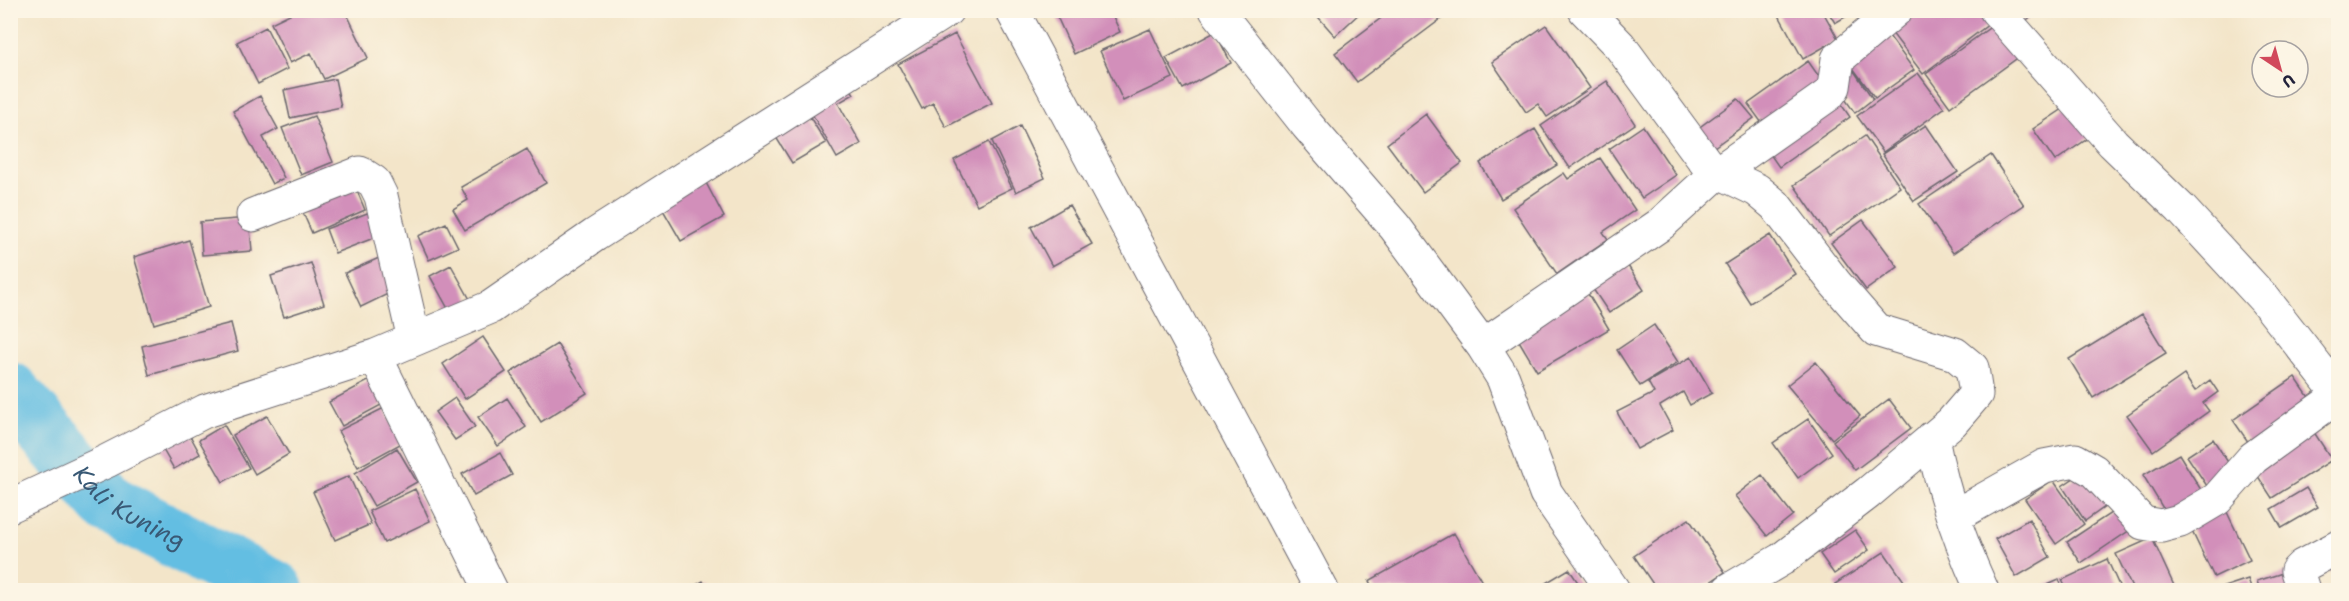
<svg xmlns="http://www.w3.org/2000/svg" width="2349" height="601" font-family="'Shantell Sans',sans-serif">
  <style>
    .lines { fill: none; stroke-linecap: round; stroke-linejoin: round }
    .river { stroke: #64bee2; stroke-width: 60 }
    .building { fill: #d28fba }
    .minor-casing { stroke: #6b666d; stroke-width: 35 }
    .minor { stroke: #fff; stroke-width: 33 }
    .labels { text-anchor: middle; dominant-baseline: central; stroke-width: 4.5; stroke-linejoin: round; paint-order: stroke }
    .water-label { font-size: 24px; font-style: italic; fill: #395975; stroke: #fcf5e5 }
  </style>
  <rect width="100%" height="100%" fill="#fcf5e5"/>
  <filter id="ink" filterUnits="userSpaceOnUse"><feTurbulence type="fractalNoise" baseFrequency=".0167" numOctaves="2"/><feDisplacementMap in="SourceGraphic" scale="12" xChannelSelector="R" yChannelSelector="G"/><feConvolveMatrix kernelMatrix="1 2 1 2 8 2 1 2 1" color-interpolation-filters="sRGB"/></filter>
  <filter id="wash" filterUnits="userSpaceOnUse"><feTurbulence type="fractalNoise" baseFrequency=".008" numOctaves="4" result="noise"/><feDisplacementMap in="SourceGraphic" scale="24" xChannelSelector="R" yChannelSelector="G"/><feGaussianBlur stdDeviation="1.35" result="paint"/><feColorMatrix in="noise" values="0 0 0 0 0 0 0 0 0 0 0 0 0 0 0 0 0 1.4 0 .05"/><feComposite in="paint" operator="in"/></filter>
  <g filter="url(#wash)">
    <rect width="100%" height="100%" fill="#f3e5c9"/>
    <g class="lines">
      <path class="river" id="s1" d="M10,392L109,504L274,590"/>
    </g>
    <g id="blocks">
      <path class="building" d="M298,10H345L368,58L324,79L311,53L290,63L271,23Z
        M1054,10H1110L1120,32L1074,54Z
        M1312,10H1363L1335,36Z
        M1388,10H1453L1357,82L1335,53L1389,12Z
        M1776,10H1822L1838,39L1803,59Z
        M1827,10H1857L1835,23Z
        M1903,10H1940L1942,14L1947,10H1979L1989,24L1923,74L1885,24Z
        M2016,10H2040L2024,22Z
        M2003,18L2027,51L1950,107L1926,74Z
        M1546,25L1590,88L1547,117L1538,104L1526,112L1492,62Z
        M266,27L287,69L258,84L237,42Z
        M1150,29L1173,78L1123,101L1100,51Z
        M1884,29L1914,70L1875,98L1845,57Z
        M1215,32L1231,63L1183,89L1166,58Z
        M955,34L992,103L946,127L933,103L922,109L898,64Z
        M1808,61L1827,88L1767,130L1748,104Z
        M1854,71L1873,99L1855,113L1835,85Z
        M1918,73L1944,108L1883,152L1857,116Z
        M335,79L341,107L290,118L284,90Z
        M846,81L854,94L838,103L861,144L837,158L806,103Z
        M1607,81L1635,124L1570,168L1541,126Z
        M1834,94L1850,117L1779,167L1763,144Z
        M260,96L278,129L263,137L284,178L272,184L233,111Z
        M1738,99L1754,118L1710,150L1697,129Z
        M2072,103L2093,135L2055,161L2033,129Z
        M808,114L826,143L792,163L774,134Z
        M1426,114L1462,163L1423,192L1387,144Z
        M314,116L333,162L301,175L282,128Z
        M1926,125L1958,172L1914,201L1882,154Z
        M1020,126L1045,178L1016,192L992,141Z
        M1643,126L1676,175L1642,198L1609,149Z
        M1535,129L1557,165L1501,199L1480,163Z
        M1865,136L1900,187L1829,236L1794,185Z
        M989,142L1012,188L977,205L954,160Z
        M527,149L546,183L465,230L453,209L468,200L461,187Z
        M1991,155L2024,205L1953,253L1919,204Z
        M1600,158L1635,210L1603,232L1608,239L1557,274L1513,208L1564,173L1568,179Z
        M704,179L724,217L681,241L659,203Z
        M353,181L365,210L312,233L299,204Z
        M1069,205L1092,244L1052,266L1031,227Z
        M375,210L384,234L335,253L326,229Z
        M249,218L252,251L202,255L200,222Z
        M1863,220L1898,267L1866,290L1831,243Z
        M446,223L458,247L429,260L418,236Z
        M1770,235L1795,274L1750,303L1725,264Z
        M189,240L209,307L154,324L134,257Z
        M1622,257L1644,290L1609,313L1587,280Z
        M379,258L394,291L361,307L345,273Z
        M311,263L324,304L284,317L271,276Z
        M451,265L472,303L451,314L430,276Z
        M1584,287L1609,329L1537,371L1512,329Z
        M2142,314L2166,353L2093,398L2069,359Z
        M231,323L238,351L149,375L142,346Z
        M1654,325L1678,362L1640,386L1617,350Z
        M483,337L506,372L465,399L443,364Z
        M557,344L587,393L541,422L510,373Z
        M1691,357L1712,393L1690,405L1683,392L1660,406L1673,430L1637,449L1617,412L1654,393L1648,382Z
        M1816,362L1860,416L1832,439L1787,385Z
        M2184,375L2195,391L2210,380L2218,392L2203,403L2209,411L2153,451L2127,415Z
        M2295,377L2315,406L2253,449L2233,420Z
        M370,380L383,404L342,426L329,402Z
        M455,398L475,427L455,440L435,412Z
        M507,398L526,427L498,446L478,417Z
        M1889,399L1911,428L1855,470L1833,441Z
        M384,408L402,443L358,467L338,431Z
        M267,416L289,454L255,474L233,435Z
        M1808,419L1832,453L1798,478L1773,443Z
        M224,425L249,468L223,482L199,440Z
        M185,426L200,454L174,469L158,441Z
        M2310,426L2332,460L2272,498L2250,464Z
        M2213,439L2233,470L2207,486L2187,456Z
        M397,448L417,482L374,506L355,473Z
        M500,453L512,475L474,496L462,474Z
        M2179,454L2206,498L2170,520L2143,475Z
        M2086,470L2109,504L2085,521L2062,486Z
        M2338,470V489L2332,472Z
        M1762,475L1793,515L1767,536L1735,496Z
        M349,476L371,524L335,540L313,492Z
        M2053,480L2084,524L2056,544L2025,499Z
        M2306,488L2318,507L2282,528L2271,509Z
        M415,489L430,521L384,543L369,511Z
        M2224,506L2250,560L2214,577L2188,523Z
        M2120,507L2133,528L2081,563L2067,542Z
        M1689,519L1725,572L1698,590H1657L1634,556Z
        M2029,519L2050,557L2016,577L1995,539Z
        M1855,530L1869,550L1834,574L1820,554Z
        M1454,533L1482,582L1466,590H1374L1369,581Z
        M2152,538L2176,590H2133L2116,554Z
        M1884,552L1906,584L1896,590H1839L1835,584Z
        M2107,559L2121,590H2067L2062,580Z
        M2338,562V587L2329,566Z
        M1569,569L1583,590H1534Z
        M2289,571L2295,590H2260L2257,581Z
        M2248,579L2252,590H2215Z
        M2059,580L2064,590H2036Z
        M703,581L708,590H687Z"/>
    </g>
  </g>
  <g filter="url(#ink)">
    <use href="#blocks" fill-opacity="0" stroke="#6b666d" stroke-width="1.5"/>
    <g class="lines">
      <g class="minor-casing">
        <path id="minor" d="M1012,10L1322,590
          M1216,10L1307,125L1395,227L1483,346L1503,378L1546,493L1613,590
          M1585,10L1620,46L1709,167L1757,190L1775,205L1835,283L1876,330L1955,354L1972,368L1976,394L1952,422L1868,493L1782,559L1729,590
          M1996,10L2113,143L2181,209L2265,300L2338,393
          M253,215L360,173L374,182L381,196L414,339
          M1483,346L1661,224L1717,173L1828,95L1834,87L1838,59L1896,10
          M375,356L491,590
          M1932,438C1942,491 1960,542 1982,590
          M10,506L107,461L205,411L375,356L491,307L595,235L947,10
          M1953,517L2044,466L2075,460L2094,471L2143,523L2161,526L2180,521L2217,499L2253,458L2338,396
          M2303,590L2297,571L2302,566L2338,547"/>
      </g>
      <use href="#minor" class="minor"/>
    </g>
  </g>
  <g class="labels">
    <g class="water-label">
      <text stroke="none"><textPath href="#s1" startOffset="168">Kali Kuning</textPath></text>
    </g>
  </g>
  <rect width="2349" height="601" fill="none" stroke="#fcf5e5" stroke-width="36"/>
  <g transform="translate(2280 69) rotate(144)"><circle r="28" fill="#fcf5e5" stroke="#a5a1a1" stroke-width="1.5"/>
  <path d="M0-4.5L10 22L0 15L-10 22Z" fill="#d1495b"/>
  <text y="-9" font-size="16" font-weight="bold" text-anchor="middle" fill="#22223b">U</text>
  </g>
</svg>
